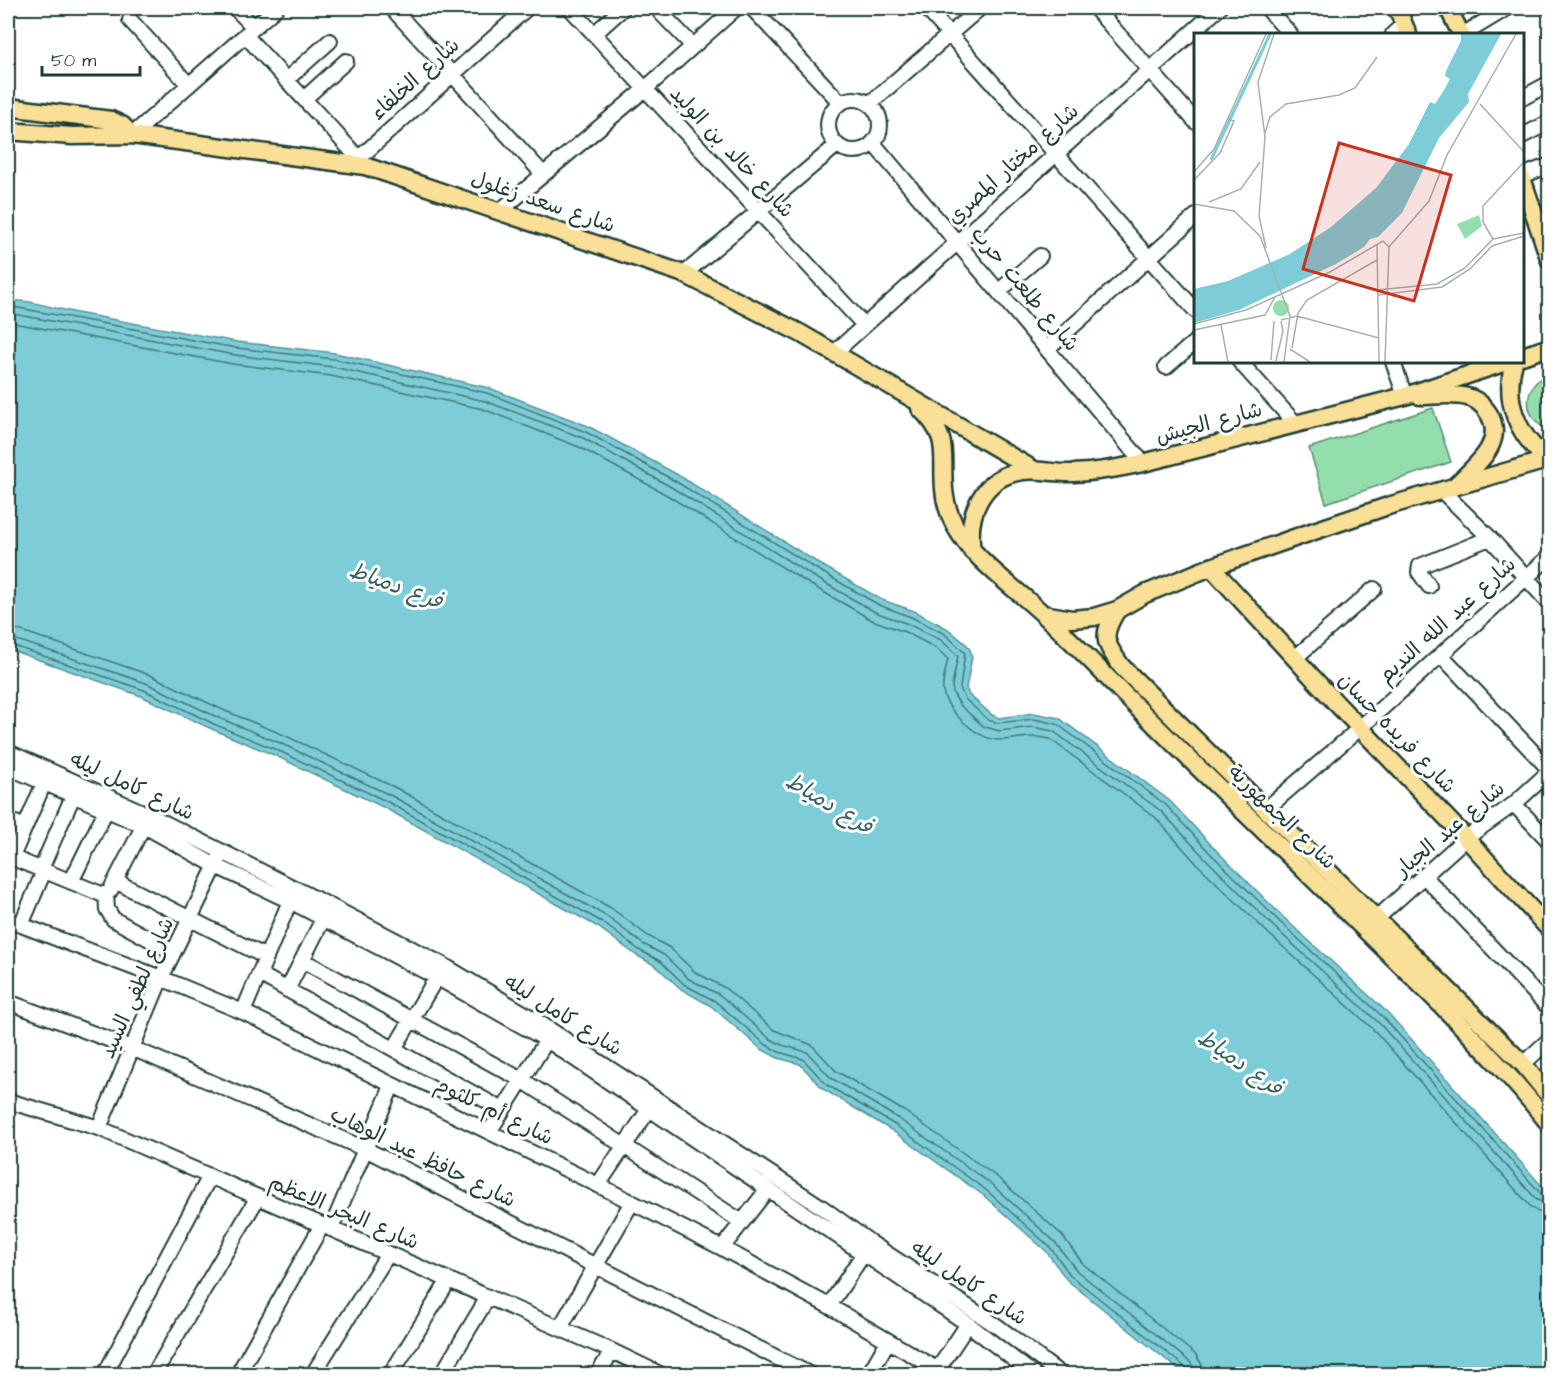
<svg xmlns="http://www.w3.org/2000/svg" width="1557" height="1382" font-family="'Architects Daughter','Playpen Sans Arabic',sans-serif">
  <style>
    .green { fill: #94ddad; stroke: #5a8d70; stroke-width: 1.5 }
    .water { fill: #7dcdd8; stroke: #579396; stroke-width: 1.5 }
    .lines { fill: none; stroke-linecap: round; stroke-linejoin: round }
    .shore { stroke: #457776; stroke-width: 1.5 }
    .minor-casing { stroke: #1f3d34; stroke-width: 18 }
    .major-casing { stroke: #1f3d34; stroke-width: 21 }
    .minor { stroke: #fff; stroke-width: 14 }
    .major { stroke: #fadf96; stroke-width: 16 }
    .labels { text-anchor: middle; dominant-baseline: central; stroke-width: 6; stroke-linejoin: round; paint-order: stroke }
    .street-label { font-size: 21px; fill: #1f3d34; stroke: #fff }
    .water-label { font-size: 22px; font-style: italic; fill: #36615d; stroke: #fff }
    .inset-river { fill: none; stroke: #7dcdd8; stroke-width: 3 }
    .inset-road { fill: none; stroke: #a5b1ae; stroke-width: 1.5 }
    .view { fill: #c8321e; fill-opacity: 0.15; stroke: #c8321e; stroke-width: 3 }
    .inset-edge { fill: none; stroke: #1f3d34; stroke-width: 3 }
  </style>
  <rect width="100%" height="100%" fill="#fff"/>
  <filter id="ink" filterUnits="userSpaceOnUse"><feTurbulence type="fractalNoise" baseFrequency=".0167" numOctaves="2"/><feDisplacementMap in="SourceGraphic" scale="12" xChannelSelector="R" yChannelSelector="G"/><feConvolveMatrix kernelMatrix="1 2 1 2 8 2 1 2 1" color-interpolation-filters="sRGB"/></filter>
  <g filter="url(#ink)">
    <path class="green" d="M1549,374H1550L1549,430C1522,420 1521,384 1549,374Z
      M1433,408L1451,462L1326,503L1309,448Z"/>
    <path class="water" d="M8,300L30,302L77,313L237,342L335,353L489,388L588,426L678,475L818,563L882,600L914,611L948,629L967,645L970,650L972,657L966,688L969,695L992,715L999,718L1034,713L1059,718L1170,801L1214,848L1284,918L1388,1013L1549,1194V1374H1184L1067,1280L1046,1251L983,1195L891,1130L823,1089L800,1064L778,1058L761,1049L711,1006L681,989L656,966L636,955L598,927L385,808L274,755L214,730L141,696L8,649Z"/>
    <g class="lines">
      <path class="shore" d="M8,306L236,348L334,359L487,393L586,432L675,481L815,568L879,605L911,617L945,634L965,653L960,688L965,699L988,720L998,723L1034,719L1057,724L1166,805L1209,852L1280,922L1384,1018L1542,1195L1550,1197
        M8,313L235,355L333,367L485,401L583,438L671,487L811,575L875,612L908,624L941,640L958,656L952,685L953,693L960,705L983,726L999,731L1033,727L1053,731L1161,811L1204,857L1275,928L1379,1023L1537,1200L1550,1205
        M8,322L233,364L331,376L483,409L579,447L667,495L806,582L872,620L905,632L936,648L948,659C946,669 942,680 943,691C946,711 979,740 999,740C1020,740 1028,734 1050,739L1155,817L1197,864L1269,934L1373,1029L1531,1207L1538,1212L1550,1214
        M8,628L16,629L150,675L223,710L284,735L396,788L611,908L648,936L670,948L695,972L725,988L774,1030L812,1045L836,1071L904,1111L997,1177L1062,1235L1083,1264L1196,1355L1202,1365L1203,1374
        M8,637L146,683L219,718L280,743L392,796L606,916L643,944L664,955L689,979L720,995L769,1038L782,1045L807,1052L831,1078L899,1119L991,1184L1055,1242L1077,1271L1190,1362L1194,1368V1374
        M8,644L144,690L216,725L277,750L388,802L602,922L639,950L660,961L685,985L715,1001L765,1044L779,1052L803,1059L827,1085L895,1125L986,1190L1050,1247L1071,1276L1185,1367L1187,1374"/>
      <g class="minor-casing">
        <path id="minor" d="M235,8L254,27
          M392,8L543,174
          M570,8L864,325
          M752,8L840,102
          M926,8L1196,311
          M1095,8L1196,122
          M1267,8L1290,34
          M1548,8L1550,9
          M660,12L693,46
          M130,20L189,85
          M594,34L623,8
          M1393,34L1404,24
          M1464,34L1507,8
          M245,35L364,164
          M286,80L330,41
          M1522,98L1550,83
          M828 125a26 26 0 1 1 52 0a26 26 0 1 1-52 0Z
          M304,99L346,61
          M869,104L980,8
          M132,135L276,8
          M1522,136L1550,122
          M873,143L1143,463
          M358,159L527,8
          M1522,176L1550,165
          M500,211L645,89L736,8
          M684,274L837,145
          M999,291L1040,256
          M1047,349L1196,216
          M835,352L1219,8
          M1240,362L1295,423
          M1393,362L1405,396
          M1166,367L1196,341
          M1442,491L1490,538L1550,604
          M1429,586L1419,572L1420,566L1490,538
          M1441,655L1550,770
          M1296,657L1374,589
          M8,752L149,815L330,906L443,965L532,1018L820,1206L871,1243L997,1326L1060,1374
          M8,767L144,826L216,866L290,901L436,977L547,1040L968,1324L1033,1374
          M1514,804L1550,842
          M1265,810L1360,728L1550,556
          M8,820L25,827
          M8,856L101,894H106L110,891L147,819
          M12,857L44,783
          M41,869L73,796
          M1424,876L1550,1009
          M115,881L266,957
          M71,882L106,810
          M106,894L107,909L113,919L173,952
          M1376,919L1466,838L1514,804L1550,771
          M8,920L161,978L243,1012L598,1185L722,1248L829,1306L945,1374
          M21,925L44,871
          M302,960L522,1080L742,1222
          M259,974L503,1110
          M287,990L326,913
          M8,1002L132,1048L365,1149L809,1374
          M243,1012L290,901
          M394,1049L441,970
          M1523,1064L1550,1039
          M8,1101L99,1128L612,1351L660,1374
          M99,1128L161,978L219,859
          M489,1132L547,1040
          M598,1185L654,1102
          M331,1229L392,1086
          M722,1248L767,1190
          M829,1306L868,1247
          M560,1328L632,1202
          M938,1369L968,1324
          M105,1374L210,1176
          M154,1374L258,1197
          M238,1374L322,1225
          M313,1374L388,1254
          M391,1374L449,1280
          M442,1374L488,1297
          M598,1374L612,1351
          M869,1374L888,1341"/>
      </g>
      <g class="major-casing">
        <path id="major" d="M1397,8L1408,34
          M1448,8L1461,34
          M8,107L111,120L122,125L132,135
          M8,131L72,136L132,135L365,166L684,274L800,333L1036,471
          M1522,178L1550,261
          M1522,356L1550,347
          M1514,362C1503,401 1517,435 1548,460
          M1420,396C1435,396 1453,393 1467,397C1477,399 1484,406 1489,414C1506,443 1475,466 1457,484
          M920,408C951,439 941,451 944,489C946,514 958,535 975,553C997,577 1021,593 1044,615C1080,648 1113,684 1148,718C1198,768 1248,816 1299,865C1349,914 1399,963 1449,1013C1484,1049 1519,1085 1550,1125
          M972,551C966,515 982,476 1023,471C1040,469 1057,474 1074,473C1098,472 1120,468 1143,463L1405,396L1506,362
          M1211,567L1337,704L1466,838L1550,930
          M1117,610C1100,637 1105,643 1122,667L1523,1064L1550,1097
          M1043,614L1072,619L1094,617L1117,610L1145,594L1211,567L1317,530L1388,506L1550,459"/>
      </g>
      <use href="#minor" class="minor"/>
      <use href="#major" class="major"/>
    </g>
  </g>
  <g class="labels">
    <g class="street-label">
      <text transform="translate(415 79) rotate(-42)">شارع الخلفاء</text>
      <text transform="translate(732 152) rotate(47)">شارع خالد بن الوليد</text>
      <text transform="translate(1013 164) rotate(-42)">شارع مختار المصري</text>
      <text transform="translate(543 202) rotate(19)">شارع سعد زغلول</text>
      <text transform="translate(1025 289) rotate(50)">شارع طلعت حرب</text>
      <text transform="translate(1209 423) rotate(-15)">شارع الجيش</text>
      <text transform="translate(1447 620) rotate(-42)">شارع عبد الله النديم</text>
      <text transform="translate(1397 733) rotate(46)">شارع فريده حسان</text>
      <text transform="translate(132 786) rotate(25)">شارع كامل ليله</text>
      <text transform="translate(1282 817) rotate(44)">شارع الجمهورية</text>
      <text transform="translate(1450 829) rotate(-40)">شارع عبد الجبار</text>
      <text transform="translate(137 988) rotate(-66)">شارع لطفي السيد</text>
      <text transform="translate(563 1015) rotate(32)">شارع كامل ليله</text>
      <text transform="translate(494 1111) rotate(26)">شارع أم كلثوم</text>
      <text transform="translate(423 1157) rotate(26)">شارع حافظ عبد الوهاب</text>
      <text transform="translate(344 1212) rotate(23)">شارع البحر الاعظم</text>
      <text transform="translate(969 1283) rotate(34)">شارع كامل ليله</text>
    </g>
    <g class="water-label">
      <text transform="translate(396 586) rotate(20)">فرع دمياط</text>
      <text transform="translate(829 804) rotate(31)">فرع دمياط</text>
      <text transform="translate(1240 1063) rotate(35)">فرع دمياط</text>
    </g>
  </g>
  <g transform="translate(1194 33)">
    <rect width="330" height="330" fill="#fff"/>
    <path d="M285,182L288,193L271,206L263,191ZM79 275a8 8 0 1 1 16 0a8 8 0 1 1-16 0Z" fill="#94ddad"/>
    <path d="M267,1H307L274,61L275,69L245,105L208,180L184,204L176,206L170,214L142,231L45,277L0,290V256L34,248L96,221L137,194L182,155L215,111L236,69L241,71L250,57L256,46L251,43L252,38L267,8Z" fill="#7dcdd8"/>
    <path class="inset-river" d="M17,127L76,1"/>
    <path class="inset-road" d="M286,71L330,119M71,100L76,84L92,71L145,62L161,55L183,24M0,139L20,116L72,1M0,147L26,120L40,88L34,86M15,169L47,156L66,129M0,171L40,178L66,203L96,283L90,329M299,206L289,189V173L330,129M189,208L195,214L191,329M183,212L185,329M72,215L65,183L71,104L64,49L80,1M194,215L235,168L253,122L322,1M183,257L243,251L271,235L299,206L330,200M184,262L248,254L276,236L298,213L330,203M87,287L103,283L185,305M0,291L52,277L136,239L189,208M27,292L34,329M0,297L71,282L81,264M98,315L104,280L113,267L183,227M96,316L116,329M77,327L80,288M82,328L89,298L87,288"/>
    <path class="view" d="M145,110L257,142L220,268L109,236Z"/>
    <rect width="330" height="330" class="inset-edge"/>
  </g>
  <rect width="1557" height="1382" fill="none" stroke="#fff" stroke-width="30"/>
  <rect x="15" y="15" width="1527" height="1352" fill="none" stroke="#1f3d34" stroke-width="2" filter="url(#ink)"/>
  <path d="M42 66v9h98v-9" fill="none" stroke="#1f3d34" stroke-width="3"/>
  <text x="51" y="66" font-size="18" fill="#1f3d34" stroke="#ffffff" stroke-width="4.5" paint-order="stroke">50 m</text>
</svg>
